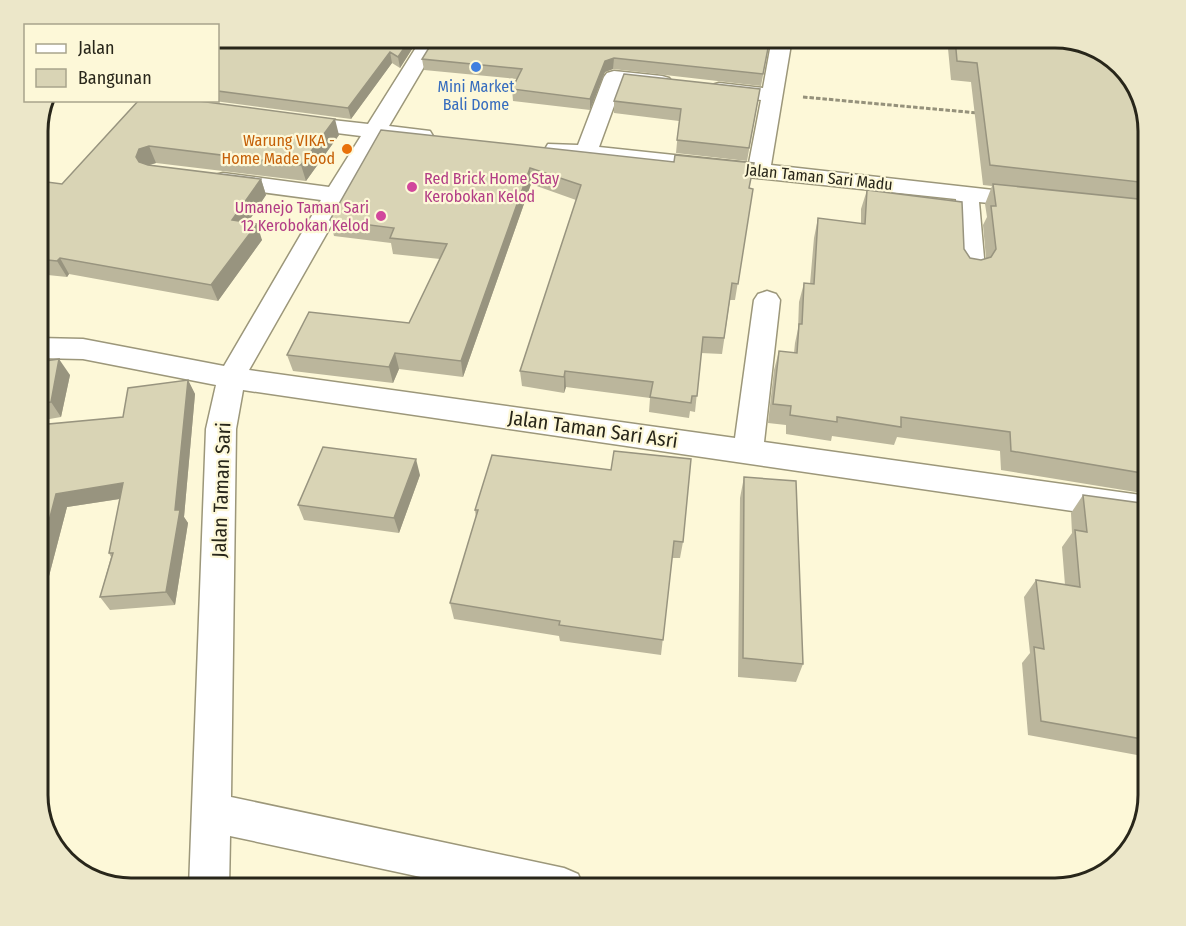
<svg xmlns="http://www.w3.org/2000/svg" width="1186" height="926" font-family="'Fira Sans Condensed',sans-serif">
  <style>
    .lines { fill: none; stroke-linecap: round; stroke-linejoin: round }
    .street-casing { stroke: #9c977a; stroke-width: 3 }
    .path { stroke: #95917b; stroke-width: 3; stroke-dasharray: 4.5 2; stroke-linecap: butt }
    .street { fill: #fff; fill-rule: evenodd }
    .wall { fill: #bbb69c }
    .shaded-wall { fill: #98947f }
    .building { fill: #d9d4b5; stroke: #98947f; stroke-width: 1.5 }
    .shop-dot { fill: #3f7fe0; stroke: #fdf8d8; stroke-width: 2 }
    .food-dot { fill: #e8710a; stroke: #fdf8d8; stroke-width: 2 }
    .hotel-dot { fill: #d1479c; stroke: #fdf8d8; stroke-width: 2 }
    .labels { text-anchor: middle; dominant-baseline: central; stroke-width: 4.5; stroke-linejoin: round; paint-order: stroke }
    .far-shop-label { font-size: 16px; fill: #366cbe; stroke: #fdf8d8 }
    .far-food-label { font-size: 16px; fill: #c56008; stroke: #fdf8d8; text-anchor: end }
    .far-street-label { font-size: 16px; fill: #28261a; stroke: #fdf8d8 }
    .far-hotel-label { font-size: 16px; fill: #b23c85; stroke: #fdf8d8; text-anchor: start }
    .street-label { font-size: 20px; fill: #28261a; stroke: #fdf8d8 }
    .rim { fill: none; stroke: #28261a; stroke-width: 3 }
  </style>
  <rect width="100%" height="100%" fill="#fdf8d8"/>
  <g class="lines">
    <g class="street-casing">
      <path id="street" d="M422,38H441L389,126L430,131L433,136L430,141L422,143L381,138L249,370L735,438L754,300L758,294L767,291L776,294L780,300L764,442L1148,496V522L243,390L236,429L231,797L564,868L578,874L584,888H472L230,836L229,888H189L206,429L216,385L83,359L38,358V338L83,339L224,366L321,200L223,187L215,185L212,180L215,175L223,173L329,187L361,136L296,128L288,127L285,122L288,117L296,116L368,124Z
        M772,38H792L771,165L1038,195L1042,200L1038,205L1030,207L979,202L985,269L981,275L972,277L963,275L959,269L956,199L586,160L548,154L545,149L548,144L578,145L604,77L607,73L614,71L662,76L669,78L672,82L669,86L662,88L622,84L599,147L749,163L761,100L712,93L709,89L712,85L719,83L763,88Z"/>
    </g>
    <path class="path" d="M803,97L978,113"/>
    <use href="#street" class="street"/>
  </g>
  <path class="wall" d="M218,38H413L414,46L400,68L392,63L351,119L207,100H218Z
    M435,38H770L761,86L613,69L605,72L590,110L513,101L512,89L517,79L424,70L422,59Z
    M947,38H1055L1148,131V494L1001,470L1000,451L897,437L894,445L832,436L831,441L786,434V425L768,423L774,370L779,351L794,353L795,343L798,329L799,302L804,283L810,284L814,238L818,218L861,224V209L867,190L964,249L970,258L981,260L986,258L983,225L987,217L985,204L992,186L983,185L971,82L951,80Z
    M760,89L747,161L676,153L679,121L614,113V101Z
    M139,100L339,135L306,181L156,163L149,165L261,179L266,195L248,222L262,240L218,301L69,274L67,277L38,274V193L62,184Z
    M381,130L753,189L735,300H730L722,354L701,353L695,412L690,411L689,418L649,412L650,398L566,387L564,393L522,386L520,371L576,200L531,184L463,377L399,369L393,383L293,371L287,355L409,323L440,259L393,254L391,243L334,236L330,220Z
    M38,362L70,375L61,417L38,421Z
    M188,380L195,394L184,517L188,523L175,605L110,610L100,597L111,557L109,553L120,499L67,507L42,603H38V425L123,417Z
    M420,475L399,533L304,520L298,505Z
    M744,477L803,664L796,682L738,677L740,498Z
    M1083,495L1148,504V757L1028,735L1022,663L1030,653L1024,597L1036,580L1065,585L1062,547L1072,533L1071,513Z
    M475,510L683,542L680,558H672L661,655L560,641L559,636L454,619L450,603L476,518Z"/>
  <path class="shaded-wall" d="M411,38H413L414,46L400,68L398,57Z
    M390,52L392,63L351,119L348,108Z
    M614,58L613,69L605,72L590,110V99L605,61Z
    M335,119L339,135L306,181L301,165Z
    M149,146L156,163L146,166L143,173L136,157L139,149Z
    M530,168L531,184L463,377L461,361Z
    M261,179L266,195L238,237L232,220Z
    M257,224L262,240L218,301L211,285Z
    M60,258L69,274L67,277L57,261Z
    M395,353L399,369L393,383L389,367Z
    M59,359L70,375L61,417L51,402Z
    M565,371L566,387L564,393V377Z
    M188,380L195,394L184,517L188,523L175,605L166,592Z
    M416,459L420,475L399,533L394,518Z
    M123,483L132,497L67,507L42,603L38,598V563L56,494Z"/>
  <path class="building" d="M218,38H411L398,57L390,52L348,108L218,91Z
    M435,38H770L763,74L614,58L605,61L590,99L512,89L522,69L422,59Z
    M955,38H1055L1112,57L1139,89L1148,131V183L990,165L977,63L957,61Z
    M624,74L760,89L749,148L677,140L681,109L614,101Z
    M139,100H191L335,119L301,165L149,146L139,149L136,157L139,162L148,165L261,179L232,220L257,224L211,285L60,258L57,261L38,259V193L47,182L62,184Z
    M381,130L674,162L675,155L754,163L749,188L753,189L738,284L732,283L724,338L703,337L697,396H692L691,403L650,397L653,382L565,371L564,377L520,371L581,185L530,168L461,361L395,353L389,367L287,355L309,312L409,323L447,244L390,238L394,228L330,220Z
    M993,184L1148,200V474L1011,451L1010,432L901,417V427L837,417V422L790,415L791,406L773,404L779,351L797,353L799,324H802L804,283L814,284L818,218L865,224L867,190L962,202L964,249L970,258L981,260L991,257L996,249L991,206H996Z
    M59,359L51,402L38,403V362Z
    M188,380L175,510H180L166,592L100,597L113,553H109L123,483L56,494L38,563V425L123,417L128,388Z
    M323,447L416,459L394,518L298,505Z
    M614,451L691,459L683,542L674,541L663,640L559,625L560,621L450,603L478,510H475L492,455L611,470Z
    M744,477L796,481L803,664L743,658Z
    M1083,495L1148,504V740L1041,721L1034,647L1044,649L1036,580L1080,587L1075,530L1087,532Z"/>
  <circle class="shop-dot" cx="476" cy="67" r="6"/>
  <circle class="food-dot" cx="347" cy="149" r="6"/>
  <g class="hotel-dot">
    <circle cx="412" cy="187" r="6"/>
    <circle cx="381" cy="216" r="6"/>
  </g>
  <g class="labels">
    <g class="far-shop-label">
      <text x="476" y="86">Mini Market<tspan x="476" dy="18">Bali Dome</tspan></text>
    </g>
    <g class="far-food-label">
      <text x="335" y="140">Warung VIKA -<tspan x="335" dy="18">Home Made Food</tspan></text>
    </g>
    <g class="far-street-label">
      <text transform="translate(819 177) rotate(6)">Jalan Taman Sari Madu</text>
    </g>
    <g class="far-hotel-label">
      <text x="424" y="178">Red Brick Home Stay<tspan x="424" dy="18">Kerobokan Kelod</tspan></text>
      <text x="369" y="207" text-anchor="end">Umanejo Taman Sari<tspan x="369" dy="18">12 Kerobokan Kelod</tspan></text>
    </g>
    <g class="street-label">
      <text transform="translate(593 429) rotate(8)">Jalan Taman Sari Asri</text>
      <text transform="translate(221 490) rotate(-88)">Jalan Taman Sari</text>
    </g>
  </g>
  <path d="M0 0H1186V926H0ZM131 48H1055A83 83 0 0 1 1138 131V795A83 83 0 0 1 1055 878H131A83 83 0 0 1 48 795V131A83 83 0 0 1 131 48Z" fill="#ece7c9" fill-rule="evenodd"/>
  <path class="rim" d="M131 48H1055A83 83 0 0 1 1138 131V795A83 83 0 0 1 1055 878H131A83 83 0 0 1 48 795V131A83 83 0 0 1 131 48Z"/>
  <rect x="24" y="24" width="195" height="78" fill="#fdf8d8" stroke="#a8a48c" stroke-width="1.5"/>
  <rect x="36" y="44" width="30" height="9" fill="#ffffff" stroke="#a8a48c" stroke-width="1.5"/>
  <text x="78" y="54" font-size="18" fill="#28261a">Jalan</text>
  <rect x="36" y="69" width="30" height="18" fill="#d9d4b5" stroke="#a8a48c" stroke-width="1.5"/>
  <text x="78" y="84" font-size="18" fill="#28261a">Bangunan</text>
</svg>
